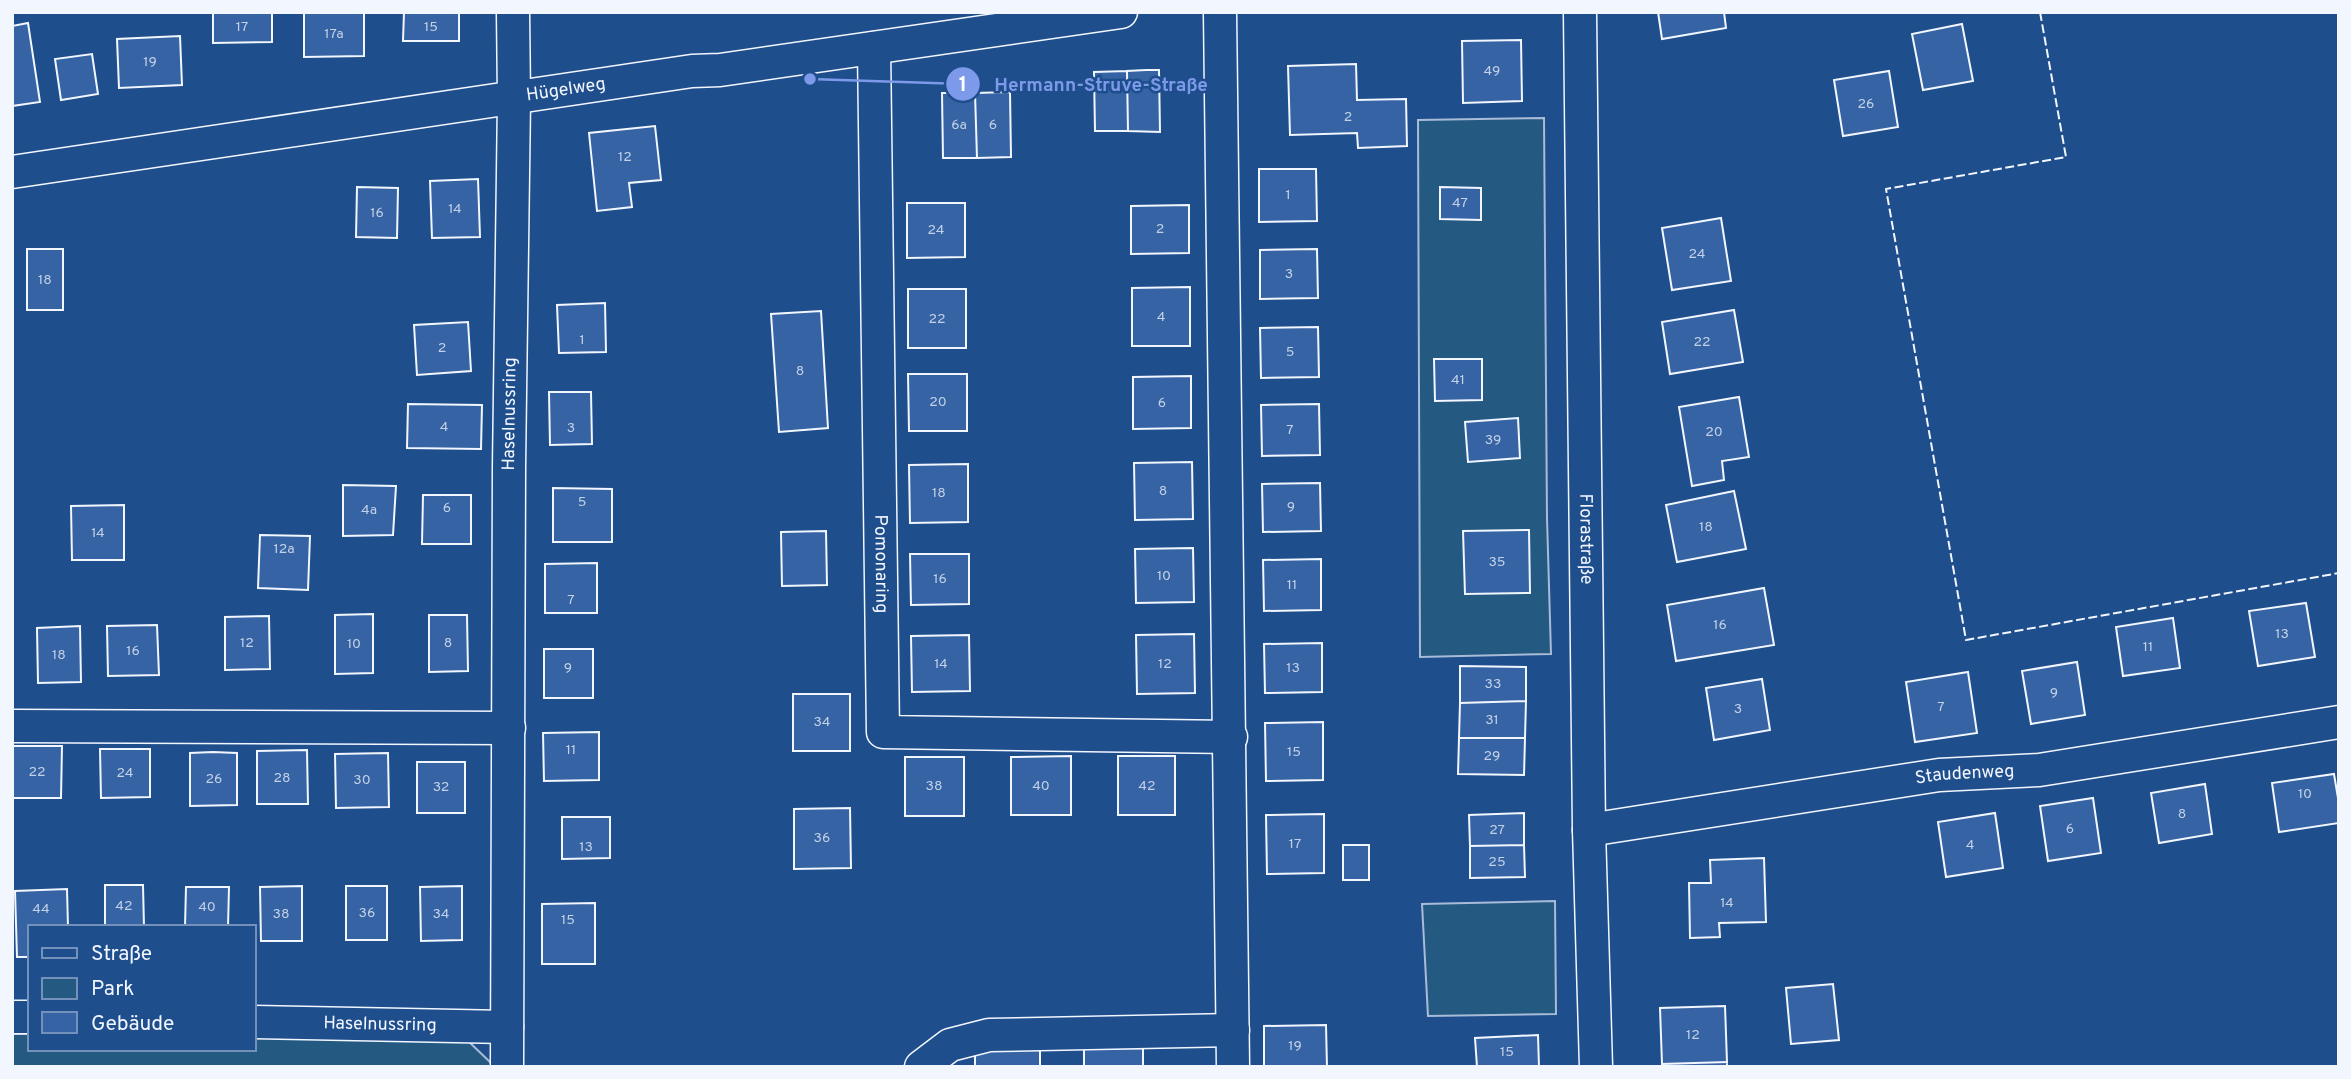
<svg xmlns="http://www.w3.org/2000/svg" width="2351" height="1079" font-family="Overpass,sans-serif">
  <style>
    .green { fill: #245a82; stroke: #a8bbd7; stroke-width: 2 }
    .building { fill: #3563a3; stroke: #f2f6ff; stroke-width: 2 }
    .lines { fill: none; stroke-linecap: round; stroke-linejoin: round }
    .minor-casing { stroke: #f2f6ff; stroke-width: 35 }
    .minor { stroke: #1f4e8c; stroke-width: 32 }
    .fence { stroke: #f2f6ff; stroke-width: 2; stroke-dasharray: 9 3.5; stroke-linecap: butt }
    .labels { text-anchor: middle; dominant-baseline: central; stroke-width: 5; stroke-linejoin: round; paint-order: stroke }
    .number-label { font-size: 14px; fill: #c3d1e8 }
    .street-label { font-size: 18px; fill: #f2f6ff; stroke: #1f4e8c }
    .leader { fill: none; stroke: #7d9aea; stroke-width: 2.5 }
    .callout-dot { fill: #7d9aea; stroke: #1f4e8c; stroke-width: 2.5 }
    .mark-label { font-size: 21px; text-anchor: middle; font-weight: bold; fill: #fff }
    .callout-label { font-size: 19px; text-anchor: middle; font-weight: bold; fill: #7d9aea; stroke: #1f4e8c; stroke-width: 5; stroke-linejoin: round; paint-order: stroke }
  </style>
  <rect width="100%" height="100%" fill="#1f4e8c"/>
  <path class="green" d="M1544,118L1547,518L1551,654L1420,657L1418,120Z
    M1555,901L1556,1014L1428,1016L1422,904Z
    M12,1034H30V1049H254V1036L464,1037L492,1064V1067H12Z"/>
  <path class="building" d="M213,12H272V42L213,43Z
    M304,12H364V56L304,57Z
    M404,12H459V41H403Z
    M1658,12H1724L1726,28L1662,39Z
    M28,23L40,102L12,106V26Z
    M1962,24L1973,81L1923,90L1912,34Z
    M180,36L182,85L119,88L117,39Z
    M1521,40L1522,101L1463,103L1462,41Z
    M92,54L98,94L61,100L55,59Z
    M1356,64L1357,100L1406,99L1407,146L1358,148L1357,133L1290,135L1288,66Z
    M1146,70H1159L1160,132L1128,131L1127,71Z
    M1127,71L1128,131H1095L1094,72Z
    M1889,71L1898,127L1843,136L1834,80Z
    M1010,92L1011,157L977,158L975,93Z
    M942,93H975L977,158H943Z
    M655,126L661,180L629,183L632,207L597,211L589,133Z
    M1259,169H1316L1317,221L1259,222Z
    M478,179L480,237L432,238L430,181Z
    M357,187L398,188L397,238L356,237Z
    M1440,187L1481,188V220L1440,219Z
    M907,203H965V257L907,258Z
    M1189,205V253L1131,254V206Z
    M1721,218L1731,281L1672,290L1662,228Z
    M27,249H63V310H27Z
    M1317,249L1318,298L1260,299V250Z
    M1190,287V346H1132V288Z
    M908,289H966V348H908Z
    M605,303L606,352L559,353L557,305Z
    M1734,310L1743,362L1670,374L1662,322Z
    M821,311L828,428L779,432L771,314Z
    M468,322L471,371L417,375L414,325Z
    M1318,327L1319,377L1261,378L1260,328Z
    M1434,359H1482V400L1435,401Z
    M908,374H967V431H909Z
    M1191,376V428L1133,429V377Z
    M549,392H591L592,444L550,445Z
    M1739,397L1749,457L1722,461L1724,480L1692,486L1679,407Z
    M408,404L482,405L481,449L407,448Z
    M1319,404L1320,455L1262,456L1261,405Z
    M1518,418L1520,458L1468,462L1465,422Z
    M1192,462L1193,519L1135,520L1134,463Z
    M968,464V522L910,523L909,465Z
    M1320,483L1321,531L1263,532L1262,484Z
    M343,485L396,486L393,535L343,536Z
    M553,488L612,489V542H553Z
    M1734,491L1746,549L1677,562L1666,505Z
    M423,495H471V544H422Z
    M124,505V560H72L71,506Z
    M1529,530L1530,593L1465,594L1463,531Z
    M826,531L827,585L782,586L781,532Z
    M260,535L310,536L308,590L258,588Z
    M1193,548L1194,602L1136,603L1135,549Z
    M910,554H969V604L911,605Z
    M1321,559V610L1264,611L1263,560Z
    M597,563V613H545V564Z
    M1764,588L1774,645L1676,661L1667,605Z
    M2306,603L2315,657L2258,666L2249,611Z
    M373,614V673L335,674V615Z
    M429,615H467L468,671L429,672Z
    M269,616L270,669L225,670V617Z
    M2173,618L2180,668L2123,676L2116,627Z
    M157,625L159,675L108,676L107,626Z
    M80,626L81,682L38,683L37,628Z
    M1194,634L1195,693L1137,694L1136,635Z
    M969,635L970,691L912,692L911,636Z
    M1322,643V692L1265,693L1264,644Z
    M544,649H593V698H544Z
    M2077,662L2085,715L2031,724L2022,671Z
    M1460,666L1526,667V701L1460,703Z
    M1968,672L1977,733L1915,742L1906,682Z
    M1762,679L1770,730L1714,740L1706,688Z
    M793,694H850V751H793Z
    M1526,701L1525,738H1459L1460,703Z
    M1323,722V780L1266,781L1265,723Z
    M599,732V780L544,781L543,733Z
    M1459,738H1525L1524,775L1458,774Z
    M12,746H62L61,798H12Z
    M100,749H150V797L101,798Z
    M307,750L308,804H257V751Z
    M213,752L237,753V805L190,806V753Z
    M388,753L389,807L336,808L335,754Z
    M1071,756V815H1011V757Z
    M1118,756H1175V815H1118Z
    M905,757H964V816H905Z
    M417,762H465V813H417Z
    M2334,774L2339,804V823L2279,832L2272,783Z
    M2205,784L2212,834L2159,843L2151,793Z
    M2093,798L2101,853L2048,861L2040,806Z
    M850,808L851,868L794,869V809Z
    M1524,813V845L1470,846L1469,815Z
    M1995,813L2003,868L1946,877L1938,822Z
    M1324,814V873L1267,874L1266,815Z
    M562,817H610V858L562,859Z
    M1343,845H1369V880H1343Z
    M1524,845L1525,877L1470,878V846Z
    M1764,858L1766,922L1719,923L1720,937L1690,938L1689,883H1711L1710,860Z
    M105,885H143L144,927H105Z
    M302,886V941H261L260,887Z
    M346,886H387V940H346Z
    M462,886V940L421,941L420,887Z
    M186,887H229L228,927H185Z
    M67,889L68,927H30V957H17L15,891Z
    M595,903V964H542V904Z
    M1833,984L1839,1040L1791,1044L1786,988Z
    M1725,1006L1727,1062L1662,1064L1660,1008Z
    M1326,1025L1327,1067H1264V1026Z
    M1538,1035L1539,1067H1477L1475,1038Z
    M975,1046H1040V1067H975Z
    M1143,1048V1067H1084V1049Z
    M1727,1062V1067H1662V1064Z"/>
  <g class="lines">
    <g class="minor-casing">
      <g id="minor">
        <path d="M1220,12L1233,1067"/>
        <path id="s1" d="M1580,12L1589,830L1596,1067"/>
        <path id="s2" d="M874,48L883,732L1231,737"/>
        <path id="s3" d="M12,172L692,71L720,70L1121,12"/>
        <path d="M12,726L509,728"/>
        <path id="s4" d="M1589,830L1939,775L2039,770L2339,722"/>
        <path d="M12,1017H30"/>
        <path id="s5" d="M254,1022L507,1027"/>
        <path id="s6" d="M507,1067L509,467L514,99L513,12"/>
        <path d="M921,1067L950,1045L989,1035L1233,1030"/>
      </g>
    </g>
    <use href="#minor" class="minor"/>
    <path class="fence" d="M2040,12L2066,157L1886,189L1966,640L2339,573"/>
  </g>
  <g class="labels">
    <g class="number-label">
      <text x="242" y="27">17</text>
      <text x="431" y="27">15</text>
      <text x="334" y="34">17a</text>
      <text x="150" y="62">19</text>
      <text x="1492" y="71">49</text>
      <text x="1866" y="104">26</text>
      <text x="1348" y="117">2</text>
      <text x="959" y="125">6a</text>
      <text x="993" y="125">6</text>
      <text x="625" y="157">12</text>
      <text x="1288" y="195">1</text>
      <text x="1460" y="203">47</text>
      <text x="455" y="209">14</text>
      <text x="377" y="213">16</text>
      <text x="1160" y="229">2</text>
      <text x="936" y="230">24</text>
      <text x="1697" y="254">24</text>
      <text x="1289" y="274">3</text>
      <text x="45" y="280">18</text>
      <text x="1161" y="317">4</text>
      <text x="937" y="319">22</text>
      <text x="582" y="340">1</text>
      <text x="1702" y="342">22</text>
      <text x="442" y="348">2</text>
      <text x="1290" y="352">5</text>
      <text x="800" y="371">8</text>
      <text x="1458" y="380">41</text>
      <text x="938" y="402">20</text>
      <text x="1162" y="403">6</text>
      <text x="444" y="427">4</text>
      <text x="571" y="428">3</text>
      <text x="1290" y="430">7</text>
      <text x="1714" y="432">20</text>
      <text x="1493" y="440">39</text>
      <text x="1163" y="491">8</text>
      <text x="939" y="493">18</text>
      <text x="582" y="502">5</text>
      <text x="1291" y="507">9</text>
      <text x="447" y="508">6</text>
      <text x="369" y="510">4a</text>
      <text x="1706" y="527">18</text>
      <text x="98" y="533">14</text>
      <text x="284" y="549">12a</text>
      <text x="1497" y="562">35</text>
      <text x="1164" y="576">10</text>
      <text x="940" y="579">16</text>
      <text x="1292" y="585">11</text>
      <text x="571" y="600">7</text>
      <text x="1720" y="625">16</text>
      <text x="2282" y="634">13</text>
      <text x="247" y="643">12</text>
      <text x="448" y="643">8</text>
      <text x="354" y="644">10</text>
      <text x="2148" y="647">11</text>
      <text x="133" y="651">16</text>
      <text x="59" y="655">18</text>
      <text x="941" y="664">14</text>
      <text x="1165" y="664">12</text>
      <text x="568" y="668">9</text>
      <text x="1293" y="668">13</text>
      <text x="1493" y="684">33</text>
      <text x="2054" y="693">9</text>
      <text x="1941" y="707">7</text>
      <text x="1738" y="709">3</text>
      <text x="1492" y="720">31</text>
      <text x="822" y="722">34</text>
      <text x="571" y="750">11</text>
      <text x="1294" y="752">15</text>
      <text x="1492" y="756">29</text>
      <text x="37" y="772">22</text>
      <text x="125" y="773">24</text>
      <text x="282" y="778">28</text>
      <text x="214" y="779">26</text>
      <text x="362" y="780">30</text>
      <text x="934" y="786">38</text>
      <text x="1041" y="786">40</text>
      <text x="1147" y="786">42</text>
      <text x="441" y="787">32</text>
      <text x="2305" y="794">10</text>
      <text x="2182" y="814">8</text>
      <text x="2070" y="829">6</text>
      <text x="1497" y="830">27</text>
      <text x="822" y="838">36</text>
      <text x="1295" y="844">17</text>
      <text x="1970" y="845">4</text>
      <text x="586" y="847">13</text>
      <text x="1497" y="862">25</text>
      <text x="1727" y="903">14</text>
      <text x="124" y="906">42</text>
      <text x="207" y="907">40</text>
      <text x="41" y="909">44</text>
      <text x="367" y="913">36</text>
      <text x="281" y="914">38</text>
      <text x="441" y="914">34</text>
      <text x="568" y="920">15</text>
      <text x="1693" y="1035">12</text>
      <text x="1295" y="1046">19</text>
      <text x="1507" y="1052">15</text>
    </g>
    <g class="street-label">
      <text stroke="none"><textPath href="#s3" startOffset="560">Hügelweg</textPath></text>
      <text stroke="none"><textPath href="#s6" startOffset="653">Haselnussring</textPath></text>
      <text stroke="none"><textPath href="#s1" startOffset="527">Florastraße</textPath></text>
      <text stroke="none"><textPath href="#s2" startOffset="516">Pomonaring</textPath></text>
      <text stroke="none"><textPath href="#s4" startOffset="380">Staudenweg</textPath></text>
      <text stroke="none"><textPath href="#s5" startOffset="126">Haselnussring</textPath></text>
    </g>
  </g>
  <path class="leader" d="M810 79L963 84"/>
  <g class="callout-dot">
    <circle cx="810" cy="79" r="7"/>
    <circle cx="963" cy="84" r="18"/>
  </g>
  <g class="mark-label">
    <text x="963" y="91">1</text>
  </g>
  <g class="callout-label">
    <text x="1101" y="91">Hermann-Struve-Straße</text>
  </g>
  <rect width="2351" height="1079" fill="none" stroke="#f2f6ff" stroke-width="28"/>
  <rect x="28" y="925" width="228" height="126" fill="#1f4e8c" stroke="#7391ba" stroke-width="2"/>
  <rect x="42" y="948" width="35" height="10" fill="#1f4e8c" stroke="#7391ba" stroke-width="2"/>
  <text x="91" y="960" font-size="21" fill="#f2f6ff">Straße</text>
  <rect x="42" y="978" width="35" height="21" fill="#245a82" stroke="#7391ba" stroke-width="2"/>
  <text x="91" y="995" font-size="21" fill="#f2f6ff">Park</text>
  <rect x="42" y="1012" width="35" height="21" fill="#3563a3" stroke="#7391ba" stroke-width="2"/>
  <text x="91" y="1030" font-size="21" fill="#f2f6ff">Gebäude</text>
</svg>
